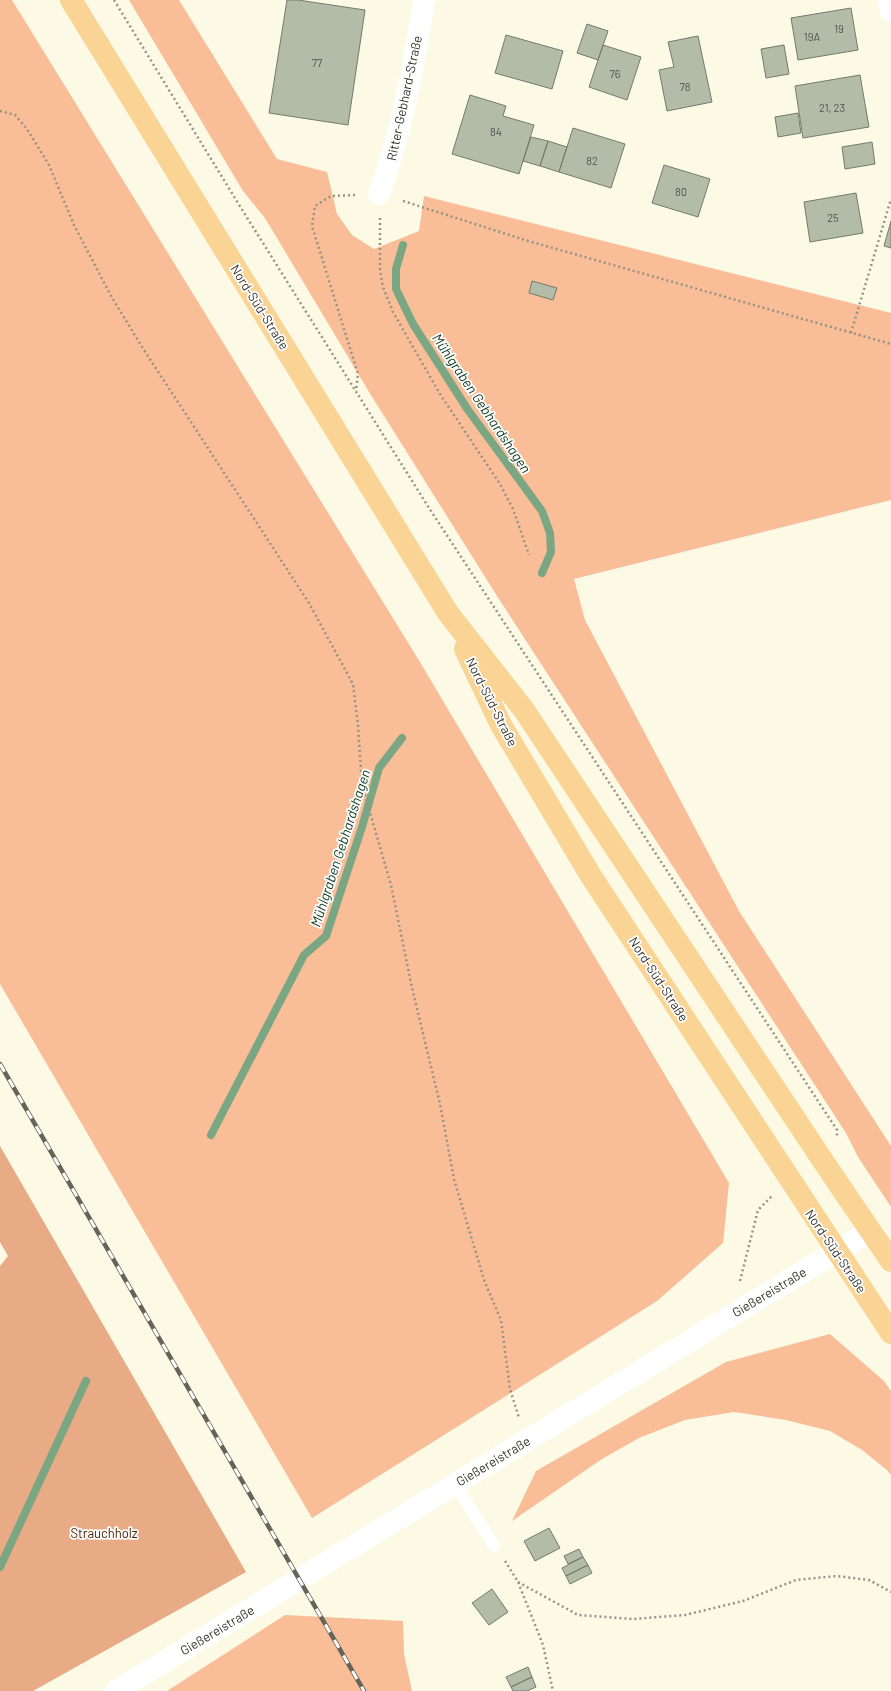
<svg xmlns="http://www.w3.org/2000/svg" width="891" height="1691" font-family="Barlow,sans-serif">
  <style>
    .green { fill: #f9bd98 }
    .forest { fill: #e8ab85 }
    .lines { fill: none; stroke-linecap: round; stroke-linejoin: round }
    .stream { stroke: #7ba683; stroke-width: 8 }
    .building { fill: #b3bca9; stroke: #737b6a }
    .path { stroke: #959385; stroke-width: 2.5; stroke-dasharray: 2 3; stroke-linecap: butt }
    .lane { stroke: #fff; stroke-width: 12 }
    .street { stroke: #fff; stroke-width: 22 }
    .secondary { stroke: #fff; stroke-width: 22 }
    .primary { stroke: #f9d495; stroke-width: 22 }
    .rail-casing { stroke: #666459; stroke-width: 4.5 }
    .rail { stroke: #fff; stroke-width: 3; stroke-dasharray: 9; stroke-linecap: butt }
    .labels { text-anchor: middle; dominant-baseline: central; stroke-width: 3.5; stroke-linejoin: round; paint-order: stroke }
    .number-label { font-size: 11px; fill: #53544a }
    .street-label { font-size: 13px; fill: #33322a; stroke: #fff }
    .park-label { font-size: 13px; fill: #4a2305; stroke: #fff }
    .water-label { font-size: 14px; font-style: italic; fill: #0d3b1e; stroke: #fff }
  </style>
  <rect width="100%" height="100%" fill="#fcfae5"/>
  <path class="green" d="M0,0H12L420,662L729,1183L723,1243L657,1301L312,1518L0,984Z
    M129,0H179L277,159L327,172L337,214L352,235L374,249L419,231L424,196L891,313V500L574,579L585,620L739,911L891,1146V1207L858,1157L846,1133L497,596L369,392L265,218L243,191Z
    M830,1334L884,1381L891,1391V1475L887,1470L862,1450L830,1431L786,1420L734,1412L685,1420L639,1438L602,1459L512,1521L536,1471L726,1362Z
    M285,1615L403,1621L404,1654L412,1691H167Z"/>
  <path class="forest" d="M0,1146L246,1572L33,1691H0V1266L8,1256L0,1242Z"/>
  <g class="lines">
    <path class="stream" d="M403,245L396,269V289L413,324L468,410L542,511L550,533L551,552L542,573
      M211,1135L304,955L326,936L362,827L379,768L402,738
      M0,1567L86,1381"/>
  </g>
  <path class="building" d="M287,0H298L365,10L348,125L269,113Z
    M851,8L858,50L798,60L791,18Z
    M587,24L608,31L598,60L577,53Z
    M506,35L563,51L552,89L495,73Z
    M698,36L712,102L667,111L659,70L674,67L668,42Z
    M603,45L641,57L627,100L589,87Z
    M784,45L789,74L766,78L761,49Z
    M860,75L869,127L803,138L795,86Z
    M470,95L506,106L503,116L534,125L519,174L452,154Z
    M798,113L801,133L778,137L775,117Z
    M573,128L625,144L611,188L559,172Z
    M531,137L548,141L540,166L523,161Z
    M548,141L567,147L559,172L540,166Z
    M872,142L875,164L845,169L842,147Z
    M664,165L710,179L698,217L652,203Z
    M856,193L863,233L810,242L804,202Z
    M891,221V248L884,246Z
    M532,281L557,288L553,300L529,293Z
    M549,1528L560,1548L535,1561L524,1541Z
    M579,1549L583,1557L568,1564L564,1556Z
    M583,1557L588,1565L566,1576L562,1568Z
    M588,1565L592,1573L570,1584L566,1576Z
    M492,1589L508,1612L489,1625L472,1603Z
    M528,1667L532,1677L511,1687L506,1677Z
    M532,1677L536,1687L527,1691H513L511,1687Z"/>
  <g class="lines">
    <path class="path" d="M114,0L241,208L429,508L837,1130V1136
      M0,111L15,115L27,129L49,165L74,225L111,296L142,347L309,603L353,684L358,726L362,785L391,885L412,988L440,1104L454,1179L484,1280L501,1320L510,1389L519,1418
      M355,195L331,196L315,206L312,226L358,374L356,391
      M403,201L525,240L891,344
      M380,218V270L383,287L393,312L440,394L500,484L513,509L529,555
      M851,333L891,199
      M740,1281L758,1210L772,1196
      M505,1561L518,1582L543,1645L553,1691
      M518,1582L578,1615L633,1619L685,1615L743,1601L796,1580L837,1576L869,1580L891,1592"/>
    <path class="lane" d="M455,1484L494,1546"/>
    <path class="street" d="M889,0L891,11
      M379,194C402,132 414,65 424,0"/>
    <path class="secondary" d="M116,1691L870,1231"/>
    <path class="primary" d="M71,0L448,613L524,710L825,1164L891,1261
      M465,649L501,725L591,876L891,1333"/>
    <g class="rail-casing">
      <path id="rail" d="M0,1064L364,1691"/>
    </g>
    <use href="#rail" class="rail"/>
  </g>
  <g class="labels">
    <g class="number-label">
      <text x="839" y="28">19</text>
      <text x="812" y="36">19A</text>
      <text x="317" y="62">77</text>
      <text x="615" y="73">76</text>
      <text x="685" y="86">78</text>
      <text x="832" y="107">21, 23</text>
      <text x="496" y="131">84</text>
      <text x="592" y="160">82</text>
      <text x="681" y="191">80</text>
      <text x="833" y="217">25</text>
    </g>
    <g class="street-label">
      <text transform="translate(404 98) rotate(-78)">Ritter-Gebhard-Straße</text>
      <text transform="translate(260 307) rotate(58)">Nord-Süd-Straße</text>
      <text transform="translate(492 702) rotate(63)">Nord-Süd-Straße</text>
      <text transform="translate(659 979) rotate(57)">Nord-Süd-Straße</text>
      <text transform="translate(836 1251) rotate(56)">Nord-Süd-Straße</text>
      <text transform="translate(769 1292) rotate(-31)">Gießereistraße</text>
      <text transform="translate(493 1461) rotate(-31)">Gießereistraße</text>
      <text transform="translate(217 1630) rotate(-31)">Gießereistraße</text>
    </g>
    <g class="park-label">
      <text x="104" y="1533">Strauchholz</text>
    </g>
    <g class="water-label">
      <text transform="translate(482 403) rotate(56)">Mühlgraben Gebhardshagen</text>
      <text transform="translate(340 848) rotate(-72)">Mühlgraben Gebhardshagen</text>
    </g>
  </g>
</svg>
